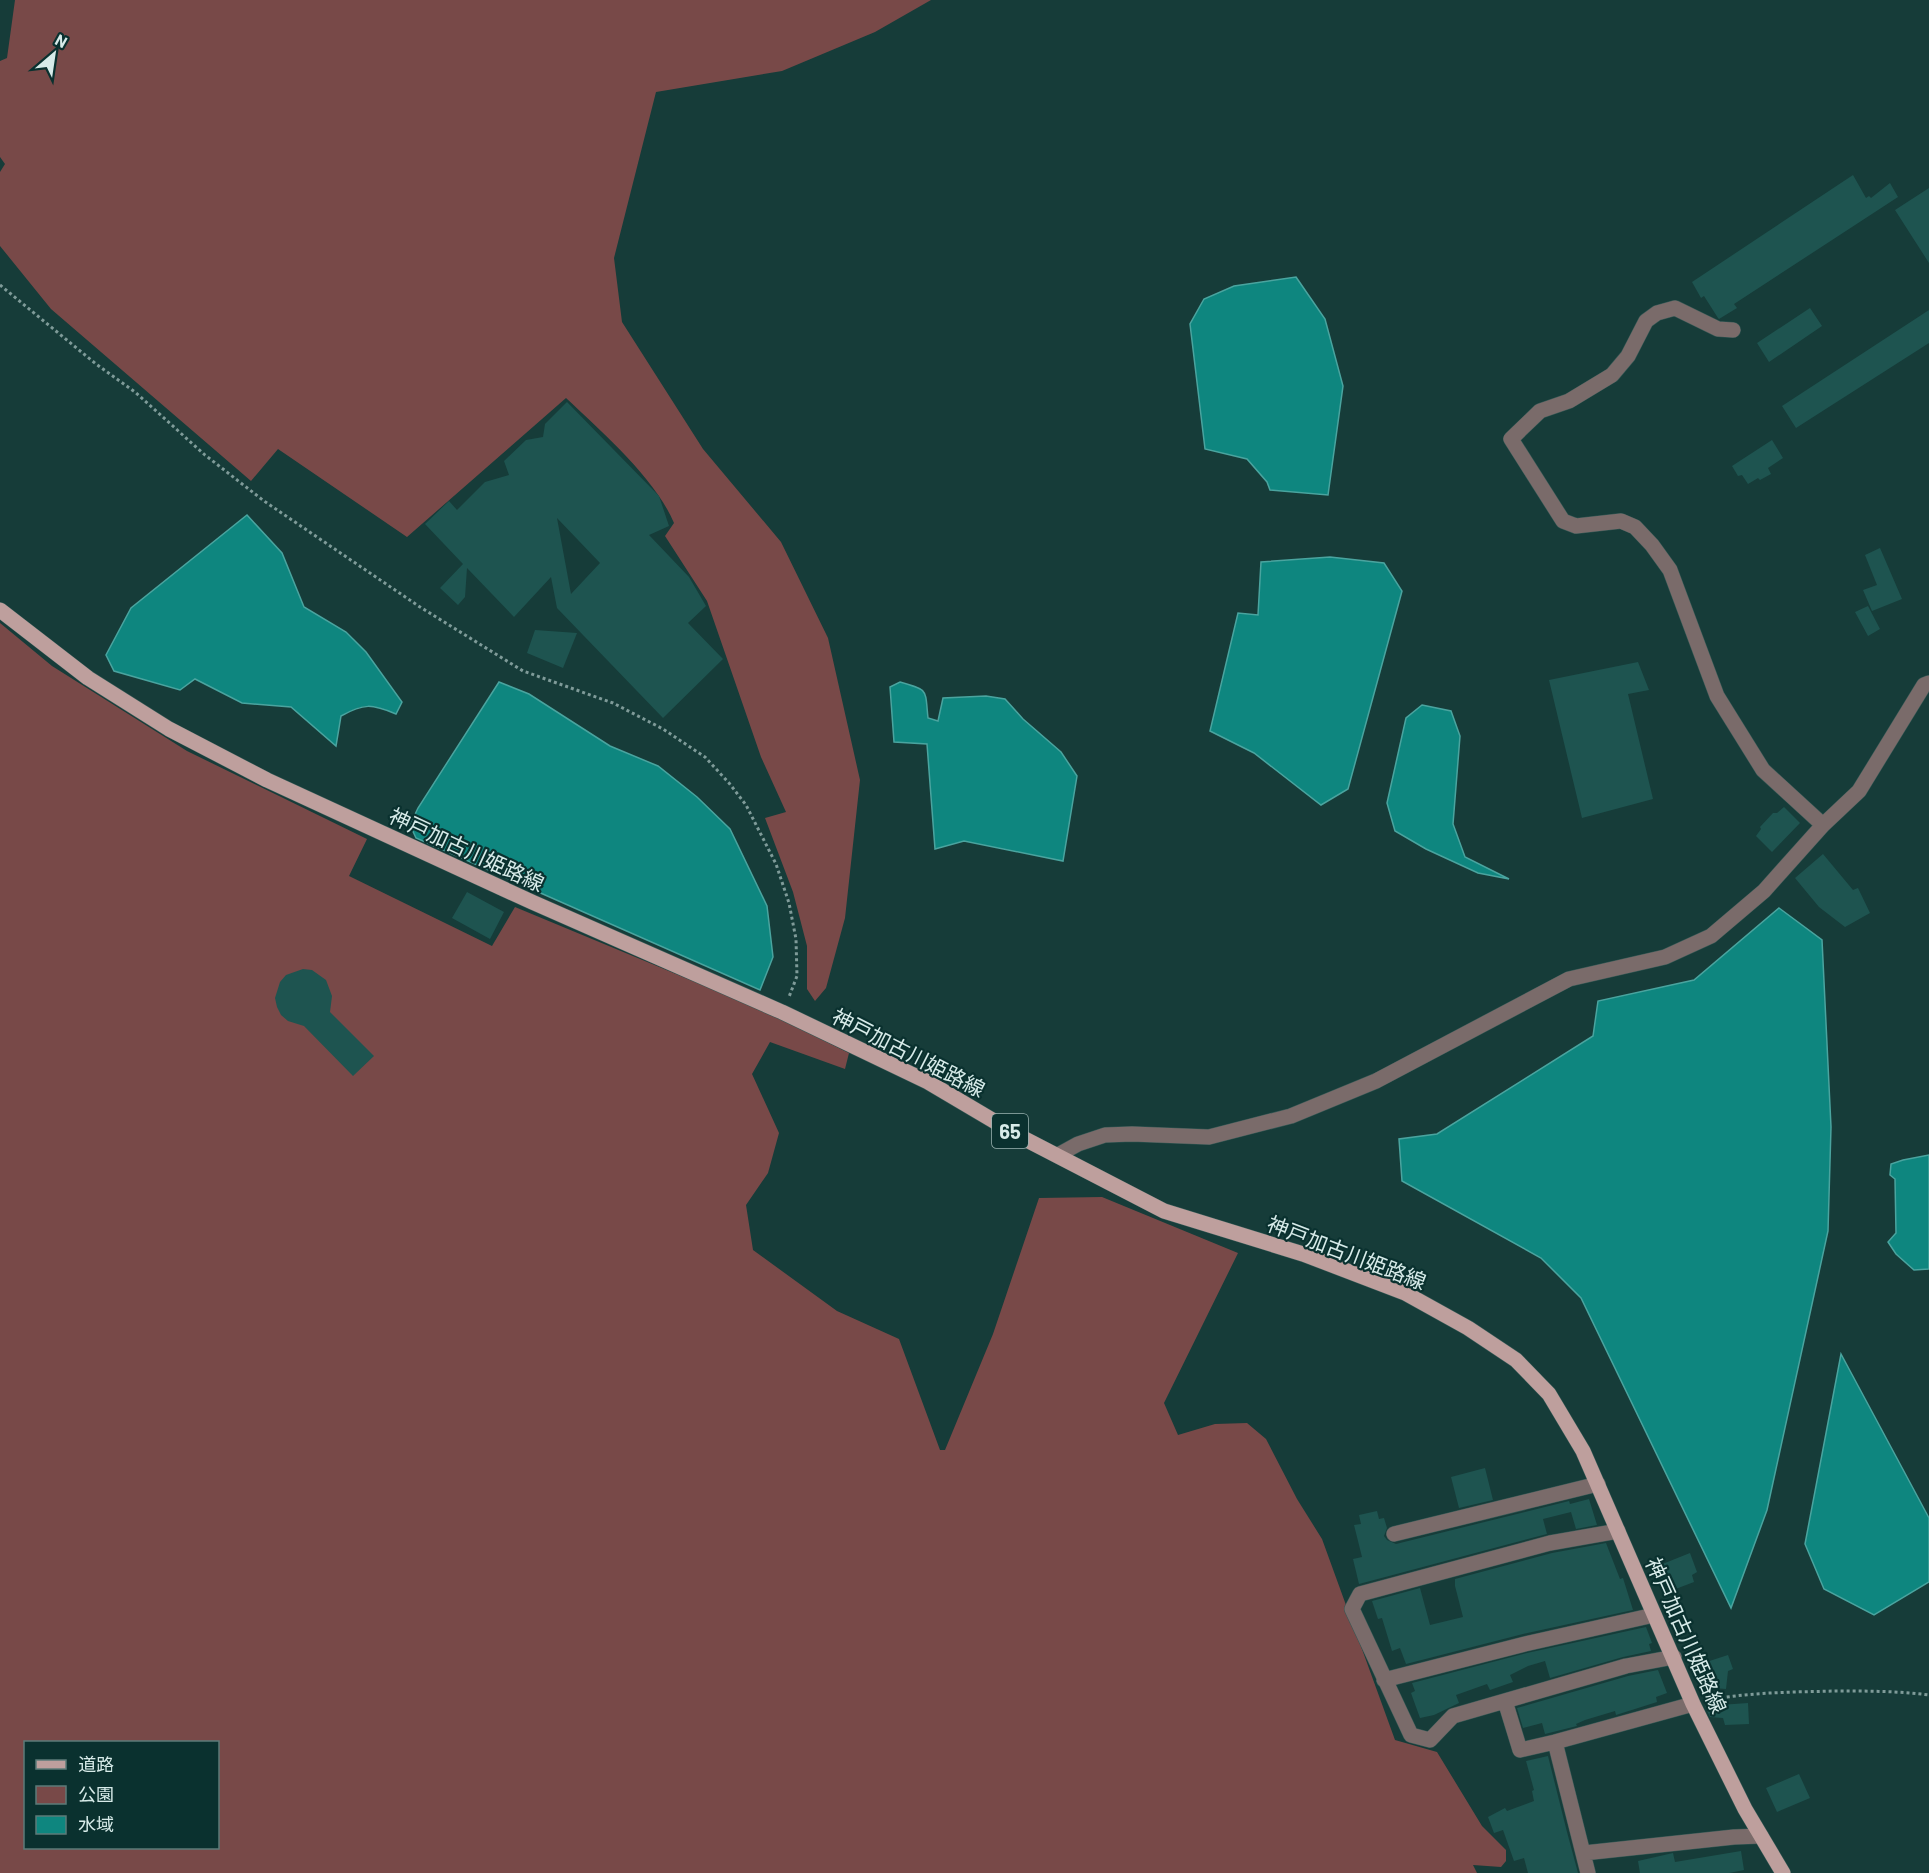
<svg xmlns="http://www.w3.org/2000/svg" width="1929" height="1873" font-family="Barlow,'Noto Sans JP',sans-serif">
  <style>
    .green { fill: #784948; fill-rule: evenodd }
    .water { fill: #0e867f; stroke: #4aa49f; stroke-width: 1.5 }
    .building { fill: #1e5450; fill-rule: evenodd }
    .lines { fill: none; stroke-linecap: round; stroke-linejoin: round }
    .minor-casing { stroke: #355855; stroke-width: 16 }
    .primary-casing { stroke: #355855; stroke-width: 16 }
    .path { stroke: #7f9b99; stroke-width: 3; stroke-dasharray: 3 3; stroke-linecap: butt }
    .minor { stroke: #7a6b6a; stroke-width: 15 }
    .primary { stroke: #be9f9d; stroke-width: 15 }
    .labels { text-anchor: middle; dominant-baseline: central; stroke-width: 4.5; stroke-linejoin: round; paint-order: stroke }
    .shield { fill: #0a312f; stroke: #9ab3b1; stroke-width: 1.5 }
    .shield-label { font-size: 20px; font-weight: bold; fill: #d7ebe9 }
    .street-label { font-size: 21px; fill: #d7ebe9; stroke: #0a312f }
  </style>
  <rect width="100%" height="100%" fill="#163c39"/>
  <path class="green" d="M15,0H931L875,32L782,71L656,92L614,258L622,322L703,449L781,542L828,638L860,780L845,918L826,988L815,1001L807,989V946L793,892L765,818L786,812L761,757L707,601L665,536L674,523C655,478 602,432 566,398L407,537L278,449L251,481L51,309L0,246V172L5,164L0,157V61L7,58Z
    M0,623L52,666L187,751L367,839L349,876L492,946L515,907L765,1011L849,1053L845,1069L770,1042L752,1074L779,1133L768,1173L746,1205L753,1250L837,1311L899,1339L940,1450H945L993,1334L1039,1198L1102,1197L1238,1253L1164,1403L1178,1435L1215,1424L1247,1423L1266,1439L1297,1499L1322,1539L1395,1740L1437,1752L1482,1826L1506,1850V1861L1501,1867L1473,1865L1477,1873H0ZM26,1742H218V1848H26Z"/>
  <path class="water" d="M1296,277L1325,319L1343,386L1328,495L1270,490L1267,482L1247,459L1205,449L1190,324L1204,299L1234,286Z
    M247,515L282,553L304,607L346,632L366,652L402,702L396,714C372,704 364,703 341,716L336,746L291,707L242,703L195,679L180,690L114,671L106,655L131,608Z
    M1330,557L1384,563L1402,591L1348,789L1321,805L1254,753L1210,731L1238,613L1258,615L1261,562Z
    M499,682L529,694L610,746L658,766L697,797L730,829L767,906L773,957L760,990L416,838L410,825L418,808Z
    M900,682C929,690 925,689 928,718L938,721L943,698L986,696L1005,699L1023,719L1061,752L1077,776L1063,861L964,841L935,849L927,744L894,742L890,687Z
    M1422,705L1451,711L1460,736L1453,824L1465,857L1509,879L1478,873L1426,849L1395,831L1387,803L1406,718Z
    M1779,908L1822,940L1831,1127L1828,1231L1767,1510L1731,1608L1581,1298L1541,1258L1402,1181L1399,1139L1437,1134L1593,1036L1598,1001L1694,980Z
    M1929,1155V1269L1914,1270L1896,1254L1888,1242L1896,1233L1895,1179L1890,1175L1891,1164L1903,1160Z
    M1841,1354L1929,1518V1582L1874,1615L1824,1589L1805,1544Z"/>
  <path class="building" d="M1853,175L1866,198L1869,196L1871,198L1890,183L1898,197L1734,304L1737,308L1719,319L1718,318L1704,296L1701,298L1692,282Z
    M1929,188V263L1895,210Z
    M1810,308L1822,326L1769,362L1757,343Z
    M1929,310V343L1796,428L1782,406Z
    M567,402L659,496L669,526L649,535L689,577L706,606L688,623L723,659L663,718L557,608L551,577L514,617L467,568L465,597L458,605L440,588L463,564L425,524L449,501L457,510L485,482L509,475L504,461L526,440L543,437L545,424ZM557,518L600,563L571,594Z
    M1772,440L1783,458L1768,468L1771,474L1760,480L1758,478L1748,484L1742,475L1738,476L1732,466Z
    M1880,548L1902,599L1872,611L1863,590L1877,585L1865,555Z
    M1868,606L1880,629L1868,636L1855,612Z
    M535,630L577,633L563,668L527,653Z
    M1638,662L1649,690L1628,694L1653,799L1582,818L1549,680Z
    M1784,807L1800,823L1772,852L1756,836L1761,829L1760,827L1773,813H1777Z
    M1823,854L1853,890L1858,888L1870,913L1845,927L1819,907L1795,878Z
    M467,892L504,912L490,939L452,918Z
    M303,969L312,970L326,980L332,996L330,1012L374,1056L353,1076L304,1026L288,1021L281,1015L277,1007L275,998L280,982L286,975Z
    M1485,1468L1493,1500L1459,1508L1451,1477Z
    M1589,1499L1597,1525L1576,1529L1571,1512L1543,1519L1547,1534L1359,1584L1353,1559L1362,1557L1354,1525L1361,1524L1359,1515L1377,1511L1379,1519L1384,1518L1387,1528L1384,1536L1387,1540L1396,1544L1569,1501L1570,1504Z
    M1606,1543L1620,1579L1623,1578L1633,1610L1523,1634L1406,1664L1400,1648L1392,1651L1382,1618L1378,1619L1372,1601L1420,1588L1430,1625L1463,1617L1455,1586V1579L1552,1553Z
    M1690,1553L1697,1572L1692,1575L1694,1582L1665,1593L1655,1567Z
    M1646,1627L1652,1643L1649,1644L1651,1651L1623,1657L1550,1678L1545,1661L1528,1666L1510,1675L1513,1682L1490,1690L1487,1684L1456,1695L1459,1703L1434,1715L1420,1718L1411,1693L1415,1691L1412,1683L1527,1653Z
    M1728,1655L1733,1669L1728,1671L1726,1689L1701,1687L1694,1666Z
    M1658,1670L1667,1693L1656,1697L1657,1702L1616,1715L1615,1711L1585,1720L1576,1724L1577,1726L1545,1734L1542,1723L1523,1728L1517,1708L1628,1676Z
    M1748,1703L1749,1724L1725,1725L1723,1718L1710,1717L1705,1706Z
    M1548,1756L1567,1832L1578,1873H1528L1524,1858L1514,1861L1503,1830L1494,1833L1488,1817L1505,1808L1507,1811L1534,1801L1532,1791L1534,1790L1526,1761Z
    M1799,1774L1810,1798L1777,1812L1766,1788Z
    M1741,1851L1744,1870L1729,1873H1640L1638,1861L1673,1853L1675,1862Z"/>
  <g class="lines">
    <g class="minor-casing">
      <path id="minor" d="M1733,330L1718,329L1675,308L1657,313L1646,321L1628,356L1612,375L1569,401L1540,411L1511,439L1563,521L1576,526L1621,521L1635,527L1652,545L1670,570L1717,696L1763,770L1823,825
        M1058,1155L1078,1144L1105,1135L1132,1134L1209,1137L1291,1116L1376,1081L1569,979L1665,957L1711,936L1764,891L1823,825L1859,791L1924,685L1929,683
        M1618,1531L1550,1543L1360,1594L1352,1609L1411,1735L1430,1740L1453,1716L1626,1666L1674,1657
        M1394,1534L1598,1484
        M1384,1680L1525,1644L1654,1615
        M1505,1701L1520,1750L1555,1742
        M1584,1853L1734,1837L1761,1836
        M1588,1873L1555,1742L1693,1704"/>
    </g>
    <g class="primary-casing">
      <path id="primary" d="M0,610L88,678L169,729L267,780L532,902L782,1012L928,1082L1021,1137L1164,1211L1303,1254L1405,1293L1468,1328L1516,1360L1549,1394L1583,1451L1693,1704L1745,1809L1783,1873"/>
    </g>
    <path class="path" d="M0,285L96,364L135,392L205,455L264,501L420,607L523,671L613,703L663,729L705,757L729,783L746,805L776,864L789,903L796,939L797,976L789,997
      M1709,1700C1751,1692 1795,1692 1837,1691C1868,1691 1898,1691 1929,1695"/>
    <use href="#minor" class="minor"/>
    <use href="#primary" class="primary"/>
  </g>
  <g class="labels">
    <rect class="shield" x="992" y="1114" width="36" height="34" rx="4.5"/>
    <g class="shield-label">
      <text x="1010" y="1131">65</text>
    </g>
    <g class="street-label">
      <text transform="translate(467 849) rotate(25)">神戸加古川姫路線</text>
      <text transform="translate(909 1052) rotate(27)">神戸加古川姫路線</text>
      <text transform="translate(1347 1252) rotate(21)">神戸加古川姫路線</text>
      <text transform="translate(1687 1635) rotate(66)">神戸加古川姫路線</text>
    </g>
  </g>
  <rect x="24" y="1741" width="195" height="108" fill="#0a312f" stroke="#5c7b79" stroke-width="1.5"/>
  <rect x="36" y="1760" width="30" height="9" fill="#be9f9d" stroke="#5c7b79" stroke-width="1.5"/>
  <text x="78" y="1771" font-size="18" fill="#d7ebe9">道路</text>
  <rect x="36" y="1786" width="30" height="18" fill="#784948" stroke="#5c7b79" stroke-width="1.5"/>
  <text x="78" y="1801" font-size="18" fill="#d7ebe9">公園</text>
  <rect x="36" y="1816" width="30" height="18" fill="#0e867f" stroke="#5c7b79" stroke-width="1.5"/>
  <text x="78" y="1831" font-size="18" fill="#d7ebe9">水域</text>
  <g transform="translate(54 54) rotate(29)" stroke="#0a312f" stroke-width="4.5" paint-order="stroke">
  <path d="M0-4.5L10 22L0 15L-10 22Z" fill="#d7ebe9"/>
  <text y="-9" font-size="16" font-weight="bold" text-anchor="middle" fill="#d7ebe9">N</text>
  </g>
</svg>
